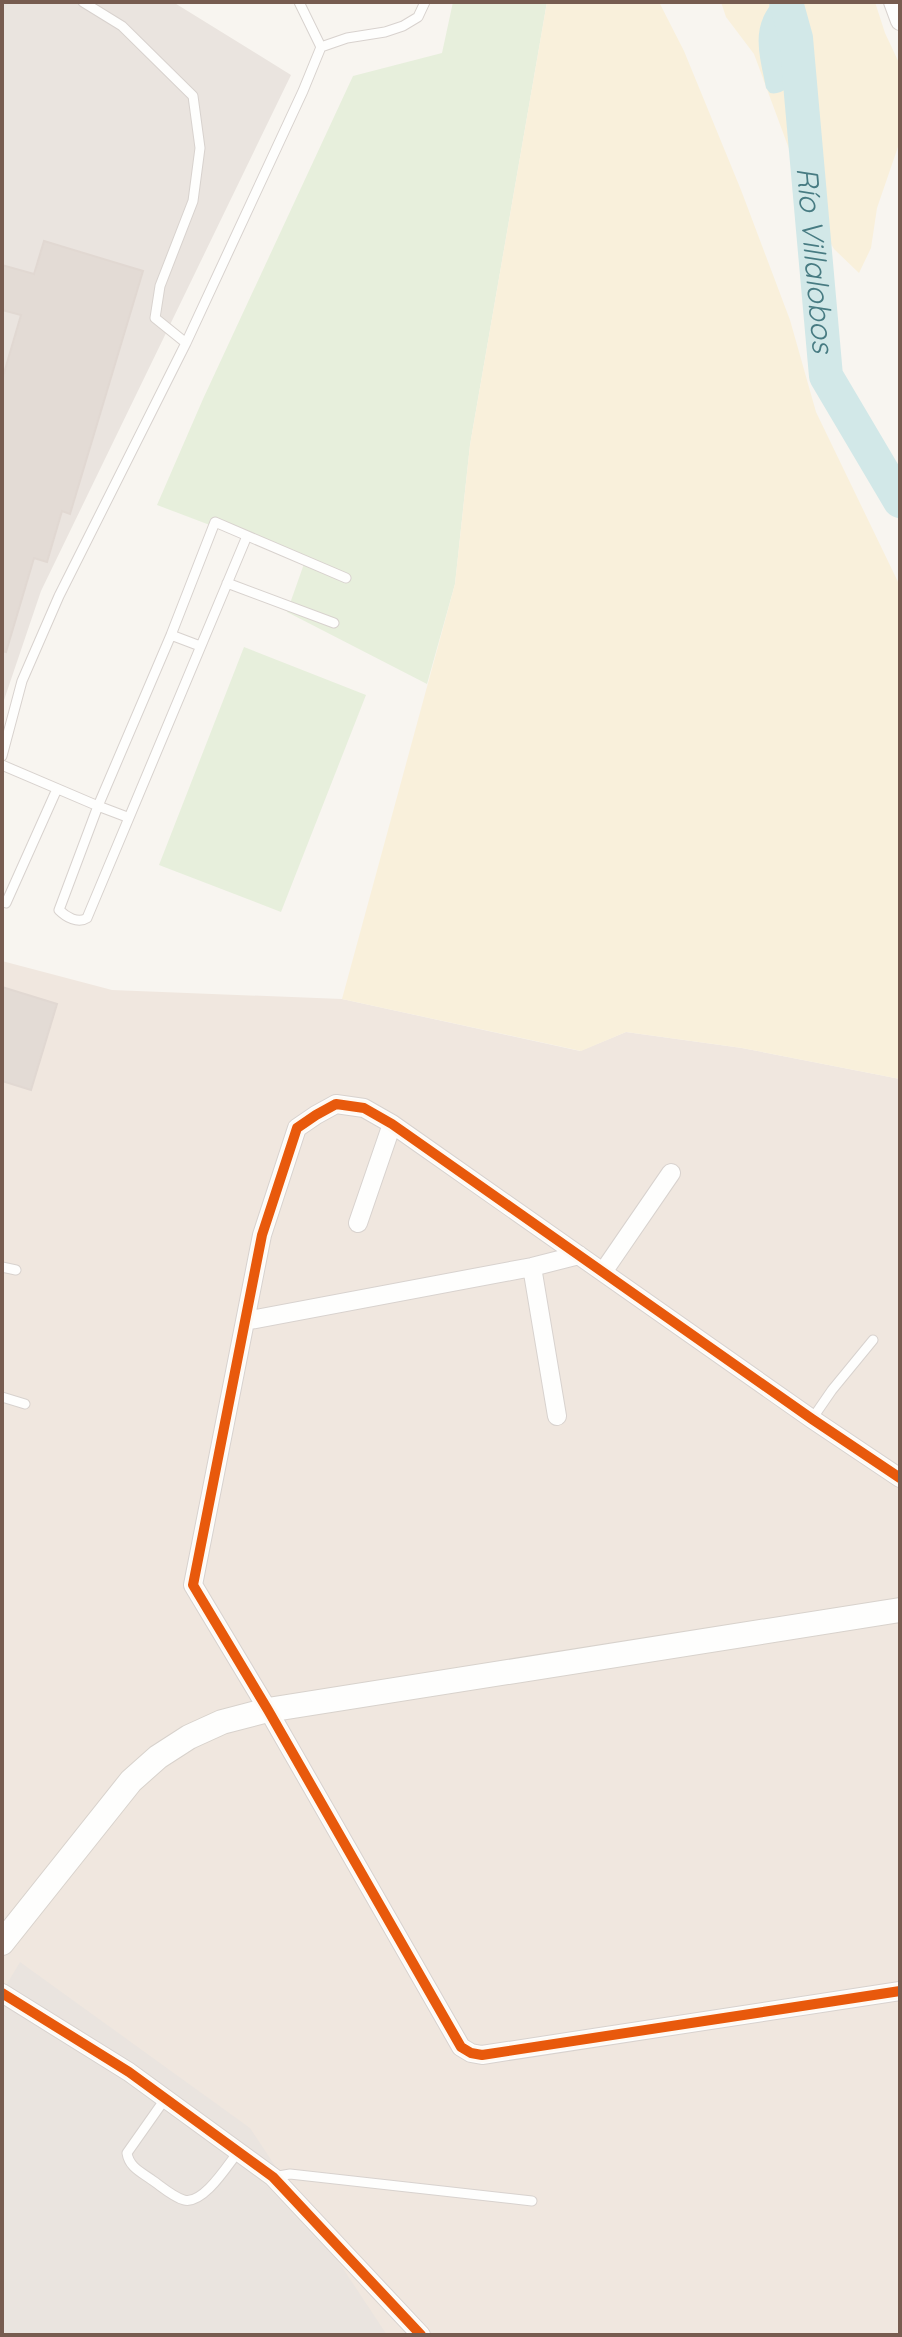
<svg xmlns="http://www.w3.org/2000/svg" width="902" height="2337" font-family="Quicksand,sans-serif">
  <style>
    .residential { fill: #f0e7df }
    .industrial { fill: #eae4df }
    .green { fill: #e7efdc }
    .sand { fill: #f9f0db }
    .water { fill: #d2e8e8 }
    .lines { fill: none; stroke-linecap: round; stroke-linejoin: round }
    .river { stroke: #d2e8e8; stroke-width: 34 }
    .building { fill: #e3dbd5; stroke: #e1d8d2; stroke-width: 2 }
    .lane-casing { stroke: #d8d2ce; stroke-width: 11 }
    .street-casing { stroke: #d8d2ce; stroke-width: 20 }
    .secondary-casing { stroke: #d8d2cc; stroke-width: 26 }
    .lane { stroke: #fefefd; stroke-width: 9 }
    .street { stroke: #fefefd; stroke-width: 18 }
    .secondary { stroke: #fefefd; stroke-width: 24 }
    .cycleway-casing { stroke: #fefaf4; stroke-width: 15 }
    .cycleway { stroke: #e8590c; stroke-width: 10 }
    .labels { text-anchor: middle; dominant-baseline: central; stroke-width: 7; stroke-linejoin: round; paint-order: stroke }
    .water-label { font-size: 30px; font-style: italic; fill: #477b82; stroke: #fefaf4 }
  </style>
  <rect width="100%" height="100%" fill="#f8f5f0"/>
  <path class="residential" d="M2,961L112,990L342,999L580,1051L626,1032L742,1048L900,1079V2335H2Z"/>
  <path class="industrial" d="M2,2H173L291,75L41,591L2,706Z
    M20,1962L250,2128L387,2335H2V1992Z"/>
  <path class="green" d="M453,2H547L470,445L455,584L427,684L287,612L305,561L157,505L203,399L353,76L442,53Z
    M244,647L366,695L281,912L159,865Z"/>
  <path class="sand" d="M547,2H659L684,51L741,190L790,320L816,412L900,586V1079L742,1048L626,1032L581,1051L342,999L455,584L470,445Z
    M721,2H875L885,33L900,65V141L877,208L871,248L859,273L834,249L812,211L754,54L726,17Z"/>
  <path class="water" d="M773,2L790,5C800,16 813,28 813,44C813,62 789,98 770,93L766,88C760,56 750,29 773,2Z"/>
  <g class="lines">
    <path class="river" id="s1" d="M786,2L796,38L826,376L900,501"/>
  </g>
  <path class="building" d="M44,241L143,271L70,514L62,511L47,562L34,558L6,652L2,651V380L21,315L2,310V265L34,274Z
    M2,987L57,1004L31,1090L2,1081Z"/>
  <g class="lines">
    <g class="lane-casing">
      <path id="lane" d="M299,2L321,47
        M186,343L303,91L321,47L347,38L385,32L403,26L418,17L425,2
        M227,583L334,623
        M171,635L200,646
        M2,756L22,681L59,596L186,343L155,318L160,286L193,201L200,148L193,96L122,26L83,2
        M2,765L98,806L59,910C66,917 78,924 87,918L247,536
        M127,817L98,806L171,635L215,522L346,578
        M6,903L57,789
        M2,1267L16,1270
        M2,1397L25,1404
        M812,1419L832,1390L873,1340
        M165,2099L127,2153C129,2167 141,2172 152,2180C161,2186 173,2197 184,2200C203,2205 227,2166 238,2152
        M273,2177L290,2174L532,2201"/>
    </g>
    <g class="street-casing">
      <path id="street" d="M893,2L900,21
        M358,1223L392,1124
        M532,1267L557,1416
        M603,1272L671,1173
        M245,1321L532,1267L579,1255
        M900,1478L812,1419L392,1124L364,1108L336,1104L316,1115L297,1128L262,1235L193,1585L268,1710L461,2047L471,2053L482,2055L900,1991
        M2,1993L129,2072L273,2177L421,2335"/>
    </g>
    <g class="secondary-casing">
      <path id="secondary" d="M2,1943L131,1781L158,1757L189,1737L222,1722L268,1710L900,1610"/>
    </g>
    <use href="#lane" class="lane"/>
    <use href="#street" class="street"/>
    <use href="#secondary" class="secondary"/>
    <g class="cycleway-casing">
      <path id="cycleway" d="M900,1478L812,1419L392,1124L364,1108L336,1104L316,1115L297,1128L262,1235L193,1585L268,1710L461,2047L471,2053L482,2055L900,1991
        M2,1993L129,2072L273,2177L421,2335"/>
    </g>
    <use href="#cycleway" class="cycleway"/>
  </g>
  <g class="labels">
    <g class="water-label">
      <text stroke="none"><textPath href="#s1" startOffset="260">Río Villalobos</textPath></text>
    </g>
  </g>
  <rect width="902" height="2337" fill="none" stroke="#775c50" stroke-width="8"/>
</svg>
